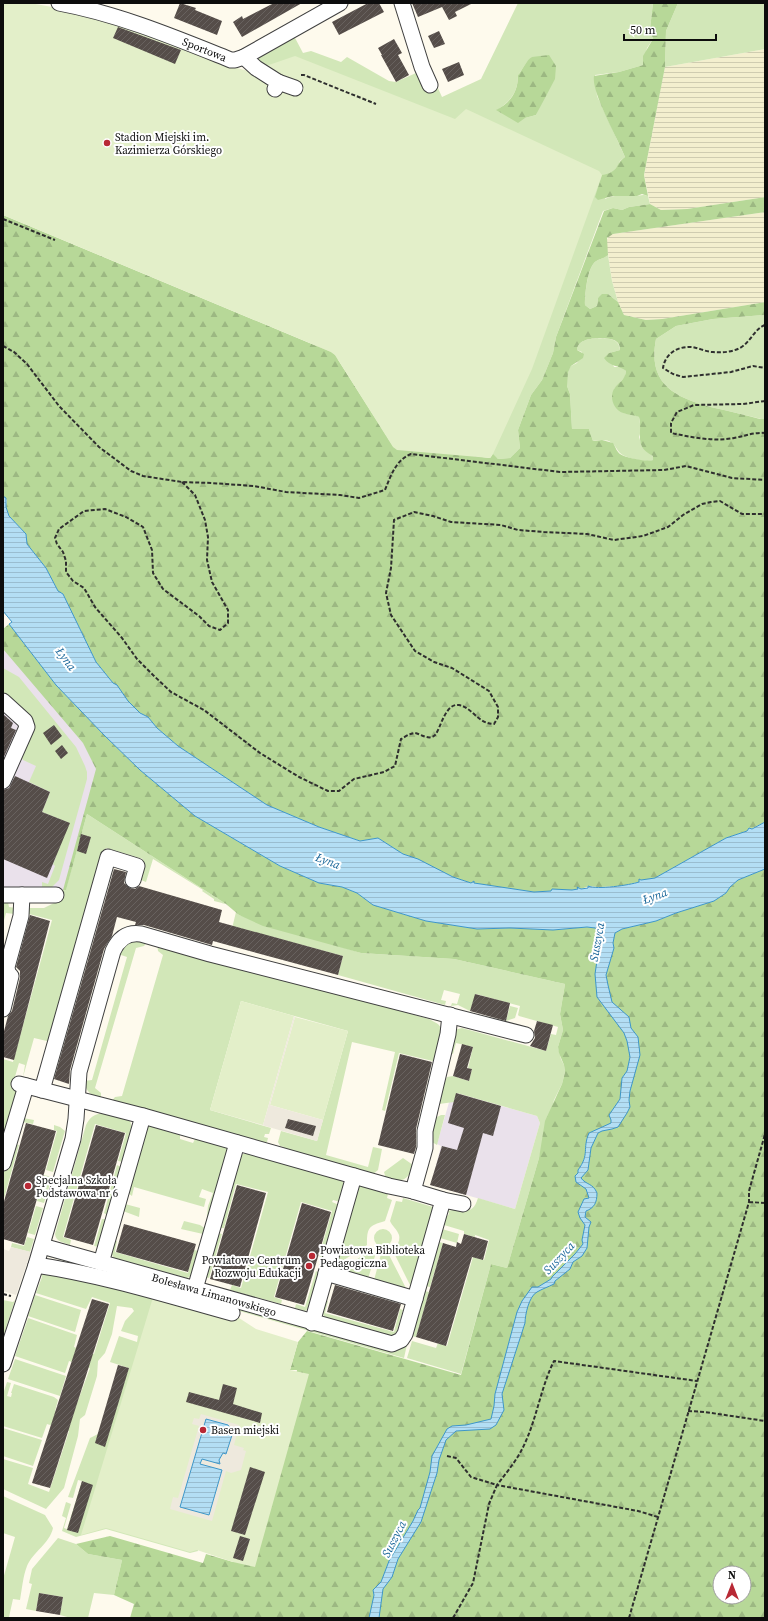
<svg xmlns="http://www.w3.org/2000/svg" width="768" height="1621" font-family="'Source Serif 4',serif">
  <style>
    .industrial { fill: #eae1eb }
    .farmland { fill: url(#farmland-rules) }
    .grass { fill: #d2e7b8; fill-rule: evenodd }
    .forest { fill: url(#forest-firs); fill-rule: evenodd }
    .pitch { fill: #e3efc9 }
    .plaza { fill: #eee9dd; fill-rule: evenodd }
    .water { fill: url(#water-rules); stroke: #3d96c9 }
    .building { fill: url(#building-hatch) }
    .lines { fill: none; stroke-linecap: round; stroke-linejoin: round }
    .minor-casing { stroke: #404040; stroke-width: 17 }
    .path { stroke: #2f2f2f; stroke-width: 2; stroke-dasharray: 4 2; stroke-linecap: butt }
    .minor { stroke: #fff; stroke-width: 15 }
    .poi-dot { fill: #b82935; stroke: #fff; stroke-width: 1.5 }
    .labels { text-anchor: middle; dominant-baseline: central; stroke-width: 4; stroke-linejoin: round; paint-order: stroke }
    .street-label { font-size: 11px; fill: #0d0d0d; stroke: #fff }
    .poi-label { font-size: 11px; fill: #0d0d0d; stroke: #fff; text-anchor: start }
    .water-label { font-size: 12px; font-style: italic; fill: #1a679a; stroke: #fff }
  </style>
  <defs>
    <pattern id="farmland-rules" width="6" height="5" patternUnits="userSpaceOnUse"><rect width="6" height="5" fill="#f3efce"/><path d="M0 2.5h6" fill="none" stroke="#cfccb0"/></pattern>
    <pattern id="forest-firs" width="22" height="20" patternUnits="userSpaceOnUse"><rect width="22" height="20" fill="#b7d898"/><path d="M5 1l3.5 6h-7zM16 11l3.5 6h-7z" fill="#9cb882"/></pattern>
    <pattern id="water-rules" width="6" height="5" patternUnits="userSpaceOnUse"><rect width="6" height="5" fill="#b3def4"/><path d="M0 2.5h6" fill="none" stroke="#99bdd0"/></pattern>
    <pattern id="building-hatch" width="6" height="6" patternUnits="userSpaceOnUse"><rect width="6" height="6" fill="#554d49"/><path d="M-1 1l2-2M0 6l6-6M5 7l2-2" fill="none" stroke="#68625f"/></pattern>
  </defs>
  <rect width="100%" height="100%" fill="#fefaed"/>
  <path class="industrial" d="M3,641L102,756L66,890H3Z
    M452,1092L537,1116L540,1123L515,1209L431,1185L441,1146L437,1144Z"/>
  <path class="farmland" d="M765,49V197L687,209L661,210L650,204L644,175L665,67Z
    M765,212V302L662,319L646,320L624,315L618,302L612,281L606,241L609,236L613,234Z"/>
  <path class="grass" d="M518,3H653L650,29L653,39L647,48L643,65L619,72L595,75L597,96L625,157L620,161L618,166L612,173L605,199C615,194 623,196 635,196C640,196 642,194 648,196L650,204L629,207L622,210L613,208L603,211L556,337L553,353L542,380L531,395L518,430L520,448L510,458L498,459L192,269L276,73L259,62V55L294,36L303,53L311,51L341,62L347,57L389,81L396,82L416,73L427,88H435L437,86L442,97L481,79ZM533,57H540L546,94L536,115L525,118L497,110C511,101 518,92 518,75C523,69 526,61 533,57Z
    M678,3H765V49L665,67L666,31Z
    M608,255L612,281L618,302L608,294L598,298L597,306L590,309L585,305C585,295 587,271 594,263C597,259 604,259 608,255Z
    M765,315V419H761C745,415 730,411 715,408C676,398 647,385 656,339L676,326L713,319Z
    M597,338C607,339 619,337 620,350L609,353L614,367H622L626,371L625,377L614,389L623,413L632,414L639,417L641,431L639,437L642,446L653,456V460C647,463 625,458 620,453C617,450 615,445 612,443C607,439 599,440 593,441L589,429H572L570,394L567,386V372L571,366L577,363L582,352L577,350C578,340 589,339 597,338Z
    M3,668L19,677L76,747L85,766L87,772V779L59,880L51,888L42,891V882L48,884L55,866L53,864L56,857H55L69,823L42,812L50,792L29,782L36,766L23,760L21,756L31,726L3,697Z
    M87,814L226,904L214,901V899L202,891L203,890L153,859L146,882L141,880L138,876L143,859L106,848L51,1042L34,1038L23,1077L25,1065L19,1063L12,1087L18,1091L3,1151V1059L13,1062L52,920L29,914V908H44L60,900L63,890L66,889Z
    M3,902H8L9,907L16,908L15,914L6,913L3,924Z
    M236,912L239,915L361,953L454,959L565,984L560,1014L563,1030L558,1047L561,1059L564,1065L565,1072L562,1084L554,1100L539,1158L507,1268L491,1264L461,1374L407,1358L412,1341L436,1348L438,1343L447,1346L473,1257L484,1260L489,1240L467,1232L475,1235V1237L464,1234V1231L444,1225L446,1217L449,1214L448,1211C462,1207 472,1218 478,1198L515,1209L540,1123L537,1116L457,1093L454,1102L439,1104L437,1100L439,1093L447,1077L453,1076L469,1081L472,1069L468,1068L473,1047L456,1043L453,1054L449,1052L454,1030L462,1028L546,1051L551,1034L556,1035L558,1027L519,1016L518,1015L520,1006L476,994L470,1011L458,1005L451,1006L452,1003L457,1004L460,994L444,990L441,1000L446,1001L445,1005L338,975L343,956L236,927L231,946L228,945Z
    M133,940L148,941L144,946L136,948L95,1088L101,1093V1099C91,1095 86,1092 84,1081L92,1080L127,957L118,954L123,946Z
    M157,943L429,1019L438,1024L442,1029L437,1062L399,1053L385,1111L382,1110L395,1052L352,1042L326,1155L368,1167L373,1147L382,1149L378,1170L372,1175L283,1151L284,1147L280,1146L278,1142L281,1131L317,1141L348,1031L241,1001L210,1110L271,1128L269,1134H265L264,1137L268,1138L267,1142L262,1145L111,1102L115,1097L122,1096L163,955L158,951Z
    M510,1006L518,1008L515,1018L506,1021Z
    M103,1113L130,1121L132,1127L123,1162L118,1161L126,1133L95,1124L63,1237L71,1240L70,1245C63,1242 56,1242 55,1234L86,1125C90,1117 94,1114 103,1113Z
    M441,1115H445L437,1145L432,1142L433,1119Z
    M23,1118L34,1120L33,1124L22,1122L16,1144L19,1145L3,1202V1174L12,1142Z
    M54,1125L60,1127L65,1131L53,1172L46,1170L57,1131L54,1130Z
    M146,1125L180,1135V1139L193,1143L195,1139L229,1148L209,1216H207L208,1206L213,1193L202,1189L199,1197L206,1199L204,1207L134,1187L132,1196L128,1193Z
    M243,1154H248L340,1180L344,1183V1185L340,1202L333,1200L332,1202L339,1205L324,1258L319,1256L332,1211L301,1202L274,1297L282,1300L281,1304L230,1290L232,1285L241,1288L268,1192L236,1184L224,1228H219L241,1156Z
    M403,1158L413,1165C408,1182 401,1182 386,1179L384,1172Z
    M117,1165L121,1167L107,1215L104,1213Z
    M44,1175L52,1177L44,1203L37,1201Z
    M357,1185L388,1194L387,1198L392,1200L385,1221C368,1226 367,1228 367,1245L333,1267Z
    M403,1198L433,1207L434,1210L412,1289L394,1253C394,1247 401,1243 399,1235C397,1229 392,1226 390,1221L396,1201L402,1202Z
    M125,1204L140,1208L139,1217L123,1211Z
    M36,1206L43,1208L35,1235L28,1233Z
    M102,1219H106L99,1247L94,1246Z
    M184,1221L200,1225L206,1229L203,1234L181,1229Z
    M442,1229L459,1234L457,1243L440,1238Z
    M374 1238a9 9 0 1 1 18 0a9 9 0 1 1-18 0Z
    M218,1233L222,1234L209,1278L205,1277Z
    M27,1237L34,1239L30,1252L11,1247L12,1243L24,1246Z
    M113,1240L117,1241L115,1252L188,1273L194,1250L199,1251L193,1275L187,1278L114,1258L111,1253Z
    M439,1242L443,1243L430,1287L426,1286Z
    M371,1250L374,1252L375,1256L367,1282L336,1273Z
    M383,1252H386L389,1255L408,1292L373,1284L381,1254Z
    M50,1253L408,1340L404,1358L47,1256Z
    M316,1271L319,1273L310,1307L305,1311L295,1308L296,1304L305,1307Z
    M41,1272L154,1294L198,1551L190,1553L106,1529L76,1537L62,1531L66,1518L62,1516L66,1502L71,1504L64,1528L67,1529L82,1481L78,1480L73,1498L68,1497L90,1438L104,1431L129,1368L110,1362L119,1336L137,1342L138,1336L121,1331L125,1321L134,1311L132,1308L117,1306L112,1334L105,1353L98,1361L97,1376L85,1415L80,1419L78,1436L64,1488L46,1509L3,1489V1459L33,1468L28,1484L49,1492L69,1431L47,1424L42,1438L3,1426V1394L7,1382L11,1383L7,1396L11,1397L12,1393H11L14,1384L54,1397L58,1400L55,1411L72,1417L90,1368L69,1361L65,1373L15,1356L28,1318L77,1335L74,1347L94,1354L110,1303L92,1297L86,1309L36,1293L42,1277Z
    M425,1291L429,1292L416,1337L412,1336Z
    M35,1295L81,1310L75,1332L28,1316Z
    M3,1300L13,1302L15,1300L3,1337Z
    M325,1300L328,1301L325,1313L394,1332L400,1309L403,1310L397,1331L394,1335H389L327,1318L324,1316L322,1312Z
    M15,1359L66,1376L60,1396L8,1379Z
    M3,1428L42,1440L33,1466L3,1456Z
    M3,1496L45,1515L53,1528C50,1543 33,1552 27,1566C23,1576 22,1589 20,1600L13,1599L9,1617L13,1618H3V1579L15,1537L3,1533Z
    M58,1538L76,1544L88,1554L122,1560L114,1595L94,1593L88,1618H71L60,1615L63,1597L39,1593L36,1611L26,1609L32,1584L29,1583L32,1569Z"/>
  <path class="forest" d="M653,3H678L666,31L665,67L644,175L648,196L642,194L637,196H613L598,200L595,197L602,175C620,172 614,165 625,157C618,139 591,92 594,76L619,72L643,65V56L653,39L650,29Z
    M549,55L556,66L555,79L536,115L525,118L518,123L496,110C511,102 518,92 518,75C522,71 527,59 532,57C537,56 543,56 549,55Z
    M765,197V212L613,234L607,238L608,255C604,259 597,259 594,263C587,271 585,294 585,305L590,309L597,306L598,298L602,294H608L618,302L624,315L646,320L662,319L765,302V315L713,319L676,326L656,339C647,385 676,398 715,408C730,411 745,415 760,419H765V822L747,831L726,838L655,878L622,886L598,887L589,886L581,889L578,888V889L572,890H552L551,891L534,892L471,883L453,877L418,860L403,854L378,838L360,841L319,827L267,805L178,746L157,728L148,717L140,713L128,701L117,686L113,683L96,662L63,594L58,591L46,568L27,544L26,534L9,516L6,507L7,500L3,496V215L331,352L335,355L393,446L490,458L493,454L498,459L510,458L520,448L518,430L531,395L542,380L553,353L556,337L604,211L613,208L622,210L629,207L650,204L661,210L687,209ZM597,338C607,339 620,337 620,350L609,353L604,358C610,367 619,365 626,371C625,381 618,382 614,389C609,398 614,410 623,413C629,415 634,415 639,417C643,434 633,446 653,456V460C647,462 626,458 620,454C617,452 615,446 613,443L602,440L593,441L589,429H572L570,394L567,386L568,372L571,366L583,358L584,354L577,350C578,340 589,339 597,338Z
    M9,624L56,685L104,735L140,770L195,816L280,866L319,883L342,887L357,893L373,905L426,921L477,929L510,928L553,930L587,927L595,928L601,934L615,933L622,929L656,921L676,913L714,901L726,893L730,887L738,880L765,869V1618H130L134,1604L114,1595L122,1560L88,1554L76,1544L110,1536L203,1563L206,1554L233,1562L264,1530L267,1522L297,1370H290L298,1342L307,1331L461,1375L491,1264L507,1268L539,1158L545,1121L562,1084L565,1072L564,1065L559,1053L558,1047L563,1030L560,1014L565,984L454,959L361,953L263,926L239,915L226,904L87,814L66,890H63L96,769L83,743L3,649V629ZM720,1573H744V1597H720Z"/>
  <path class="pitch" d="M3,3H30L69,10L123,25L230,66L259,74L263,67L295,56L455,119L466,109L599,171L602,175L532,369L493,454L490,458L397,450L393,447L335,355L331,352L3,215Z
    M241,1001L294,1016L263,1125L210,1110Z
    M295,1017L348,1031L323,1120L270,1105Z
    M154,1294L239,1318L256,1329L298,1342L290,1370L309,1374L255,1567L233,1562L197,1550L190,1552L106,1528L81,1535Z"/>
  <path class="plaza" d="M241,1001L210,1110L263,1125L294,1016L295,1017L270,1105L323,1120L317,1141L210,1110ZM288,1119L315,1126L285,1128Z
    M11,1247L31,1252L16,1295L3,1291V1249L9,1251Z
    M201,1414L239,1425L234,1445L244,1448L243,1450L246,1451L241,1470L231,1473L226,1471L212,1521L170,1509L173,1497L178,1498L199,1426L192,1424L194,1418L199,1419ZM206,1419L226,1454L223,1453L219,1460L202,1459L200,1464L209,1515L181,1507Z"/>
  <path class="water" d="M3,496L6,498V507L9,516L26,534L27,544L46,568L58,591L63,594L96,662L113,683L117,685L128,701L140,713L148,717L157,728L178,746L267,805L319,827L360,841L378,838L403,854L418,859L453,877L471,883L474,881V883L534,892L551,891L552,889L572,890L578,889L577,887L581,889L588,888V886C597,890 630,885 639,882V879L641,880L655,878L726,838L747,831L749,828L752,829L765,822V869L738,880L730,887L726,893L714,901L676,913L656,921L622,929L615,933L613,943L614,948L606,975L608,985L612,1002L629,1017L631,1028L638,1037L640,1055L630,1091L629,1100L630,1107L627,1113L618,1127L612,1129L602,1131L598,1133L591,1148L588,1170L581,1178C586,1185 593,1183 597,1193C597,1203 594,1208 586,1211L585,1217L591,1222L589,1227L587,1248L582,1256L573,1262L570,1269L555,1281L554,1284C548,1287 542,1289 537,1292C529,1296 525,1315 525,1323L502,1394L504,1410L496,1425L490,1429L456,1431L446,1440L439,1460L437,1473L421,1522L398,1559L392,1577L383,1589L379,1618H369L374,1595L373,1590L381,1582L389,1561L413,1521L418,1510L420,1508L430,1472L432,1456L447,1429L452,1426L466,1425L491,1419L494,1406L495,1394L517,1312L522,1301L532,1287H538L551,1279L552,1277L575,1254L583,1244L582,1240L585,1225L580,1218L578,1212L584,1199L589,1198L586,1189L576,1182L575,1176L578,1173V1170C590,1154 582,1149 589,1133L611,1123V1120L609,1115L620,1099L622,1078L627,1071L630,1057L627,1041L624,1033L597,997L595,974L601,934L595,928L587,927L553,930L510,928L477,929L426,921L373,905L357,893L342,887L319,883L280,866L195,816L140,770L104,735L56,685L9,624L12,622L3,611Z
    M206,1419L228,1425L233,1432L226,1454L223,1453L219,1460L220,1464L202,1459L200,1464L222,1470L209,1515L180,1507Z"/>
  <path class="building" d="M180,3L196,8L195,10L222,21L217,35L174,18Z
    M274,3H302L242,37L233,22L242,16L243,19Z
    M368,3H379L384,12L339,35L332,22Z
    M412,3H473L455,12L457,16L449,20L442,7L418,17Z
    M118,27L181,50L175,64L113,38Z
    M439,31L445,44L434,48L428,36Z
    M394,39L402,53L398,55L409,75L396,82L381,55H382L378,48Z
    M459,62L464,75L448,82L442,69Z
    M3,714L13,723L11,728L16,730L3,759Z
    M54,725L62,736L51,745L43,733Z
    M62,745L68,753L61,759L55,751Z
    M15,776L50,792L42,812L70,823L47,878L3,859V790L9,788Z
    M81,834L91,837L86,854L77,851Z
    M114,869L126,872L124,883L130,888L135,889L139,886L222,910L219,922L343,956L338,975L213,941L212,945L144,925H135L136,922L117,917L112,936L104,949L70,1070L69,1084L54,1079Z
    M30,915L50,921L14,1060L3,1057V1035L8,1016L12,1011L20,978V971L16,967Z
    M475,994L510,1003L506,1021L470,1011Z
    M537,1021L553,1025L546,1051L530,1046L535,1038L534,1031Z
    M462,1044L473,1047L467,1068L472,1069L469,1081L453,1076Z
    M400,1054L432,1062L416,1129V1147L414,1154L378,1145Z
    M456,1093L501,1106L493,1136L483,1133L466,1195L430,1185L442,1146L457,1150L464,1128L448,1123Z
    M288,1119L316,1126L313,1136L285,1128Z
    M26,1123L56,1131L24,1245L3,1239V1205Z
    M96,1125L125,1133L93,1245L64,1237Z
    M237,1185L266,1193L240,1287L210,1279Z
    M302,1203L331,1212L304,1305L275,1297Z
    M124,1224L196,1244L188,1272L116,1252Z
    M464,1234L488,1241L483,1260L472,1257L446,1346L416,1337L443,1243L456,1247L457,1242L461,1244Z
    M335,1285L401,1304L393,1331L327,1312Z
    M92,1299L109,1304L50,1488L32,1483Z
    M118,1365L129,1368L105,1447L95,1443Z
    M223,1384L237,1388L233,1404L262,1413L260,1423L186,1402L189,1392L219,1400Z
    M250,1467L265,1472L245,1535L231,1531Z
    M82,1481L93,1485L78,1533L67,1530Z
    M240,1536L250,1539L243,1561L233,1558Z
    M39,1593L63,1597L60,1615L36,1611Z"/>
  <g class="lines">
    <g class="minor-casing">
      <g id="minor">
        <path id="s1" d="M59,3C119,14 176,38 231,60H235L244,57L340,3"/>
        <path d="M402,3L422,67L430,85"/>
        <path d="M244,57L256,68L278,82L275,89"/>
        <path d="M278,82L295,88"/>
        <path d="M3,701L25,721L27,727L3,781"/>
        <path d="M3,895H56"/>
        <path d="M3,1009L11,976L8,973L7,967L21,916L22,895"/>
        <path d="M19,1084L143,1116L389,1186L413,1191L443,1200L405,1334L401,1340L392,1344L42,1246"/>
        <path d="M42,1090L108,857L137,866L133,880"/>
        <path d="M3,1163L26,1086"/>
        <path d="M413,1191L425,1148V1131L448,1034L450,1015"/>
        <path d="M443,1200L463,1204"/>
        <path d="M101,1263L143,1116"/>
        <path d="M36,1265C103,1275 167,1295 232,1313"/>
        <path d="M326,1273L415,1299"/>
        <path d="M195,1289L237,1143"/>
        <path d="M312,1323L354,1176"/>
        <path d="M3,1364L36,1265L73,1139L76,1119L79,1072L113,951C119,938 128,932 141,934L210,954L526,1035"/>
      </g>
    </g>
    <path class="path" d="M301,75H304L376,104
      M3,219L55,240
      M765,325C754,329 751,342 740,348C732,352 722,353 713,352C706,352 699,348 692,347C677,346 665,354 663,368L673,374L683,377L731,372L753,366L765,368
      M3,346L14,352L27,364L59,406L99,447L131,471L143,476L182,482L211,483L254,486L286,492L340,495L359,498L385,490C391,475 396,460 411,454L560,472L664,470L686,466L732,478L765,480
      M765,401L743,404L694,405L677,412L671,423V433C691,437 713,442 734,438C745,436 754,432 765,433
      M182,482L195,495L205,520L208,537L207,560L212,582L228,610V623L220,630L209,626L199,616L163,589L153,573L152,550L143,527L126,517L105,509L84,511L59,529L55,538L57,544L63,552L66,561V572L73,581L84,588L95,607L122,638L137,659L153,675L171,692L204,710L260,753L299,777L328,791H339L354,779L384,772L395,766L401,739C405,737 410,733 415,733C421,734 429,741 435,735C441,728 445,703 459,705C473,708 478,724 494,724L498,717V707L489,691L452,668L434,662L415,651L391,615L386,593L391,568L394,520L414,512L433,516L451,522L501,525L518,530L544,532L587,534L614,540L643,536L668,527L683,515L702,504L711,502L720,501L742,514H765
      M749,1202L765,1203
      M3,1294L11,1296
      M688,1411L705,1412L765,1421
      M447,1456L456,1458L471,1477L497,1485L489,1504L473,1583L453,1618
      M658,1517L638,1511L497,1485C507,1472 518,1459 525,1443C537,1417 541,1387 554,1361L697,1381
      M629,1618L749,1202V1191L765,1134"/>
    <use href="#minor" class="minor"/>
  </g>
  <g class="poi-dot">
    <circle cx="107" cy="143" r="4"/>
    <circle cx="28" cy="1186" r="4"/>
    <circle cx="312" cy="1256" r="4"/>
    <circle cx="309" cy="1266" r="4"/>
    <circle cx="203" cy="1430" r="4"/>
  </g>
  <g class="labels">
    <g class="street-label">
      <text stroke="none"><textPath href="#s1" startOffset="153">Sportowa</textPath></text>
      <text transform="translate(214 1295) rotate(16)">Bolesława Limanowskiego</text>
    </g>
    <g class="poi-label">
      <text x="115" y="137">Stadion Miejski im.<tspan x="115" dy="13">Kazimierza Górskiego</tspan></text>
      <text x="36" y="1180">Specjalna Szkoła<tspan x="36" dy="13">Podstawowa nr 6</tspan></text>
      <text x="320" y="1250">Powiatowa Biblioteka<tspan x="320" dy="13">Pedagogiczna</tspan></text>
      <text x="301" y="1260" text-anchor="end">Powiatowe Centrum<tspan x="301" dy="13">Rozwoju Edukacji</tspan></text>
      <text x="211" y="1430">Basen miejski</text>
    </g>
    <g class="water-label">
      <text transform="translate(66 659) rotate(54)">Łyna</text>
      <text transform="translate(328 861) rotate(20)">Łyna</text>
      <text transform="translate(655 896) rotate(-20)">Łyna</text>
      <text transform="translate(597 942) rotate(-80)">Suszyca</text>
      <text transform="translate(559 1258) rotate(-47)">Suszyca</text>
      <text transform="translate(394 1539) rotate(-63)">Suszyca</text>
    </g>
  </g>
  <rect width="768" height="1621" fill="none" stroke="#0d0d0d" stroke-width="8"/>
  <g transform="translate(732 1585)"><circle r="19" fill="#ffffff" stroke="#9e9e9e"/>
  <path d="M0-3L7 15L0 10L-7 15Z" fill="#b82935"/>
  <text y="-6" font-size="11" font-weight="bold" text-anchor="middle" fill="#0d0d0d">N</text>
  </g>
  <path d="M624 34v6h92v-6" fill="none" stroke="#0d0d0d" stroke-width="2"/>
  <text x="630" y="34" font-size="12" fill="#0d0d0d" stroke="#ffffff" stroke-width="3" paint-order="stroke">50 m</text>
</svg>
